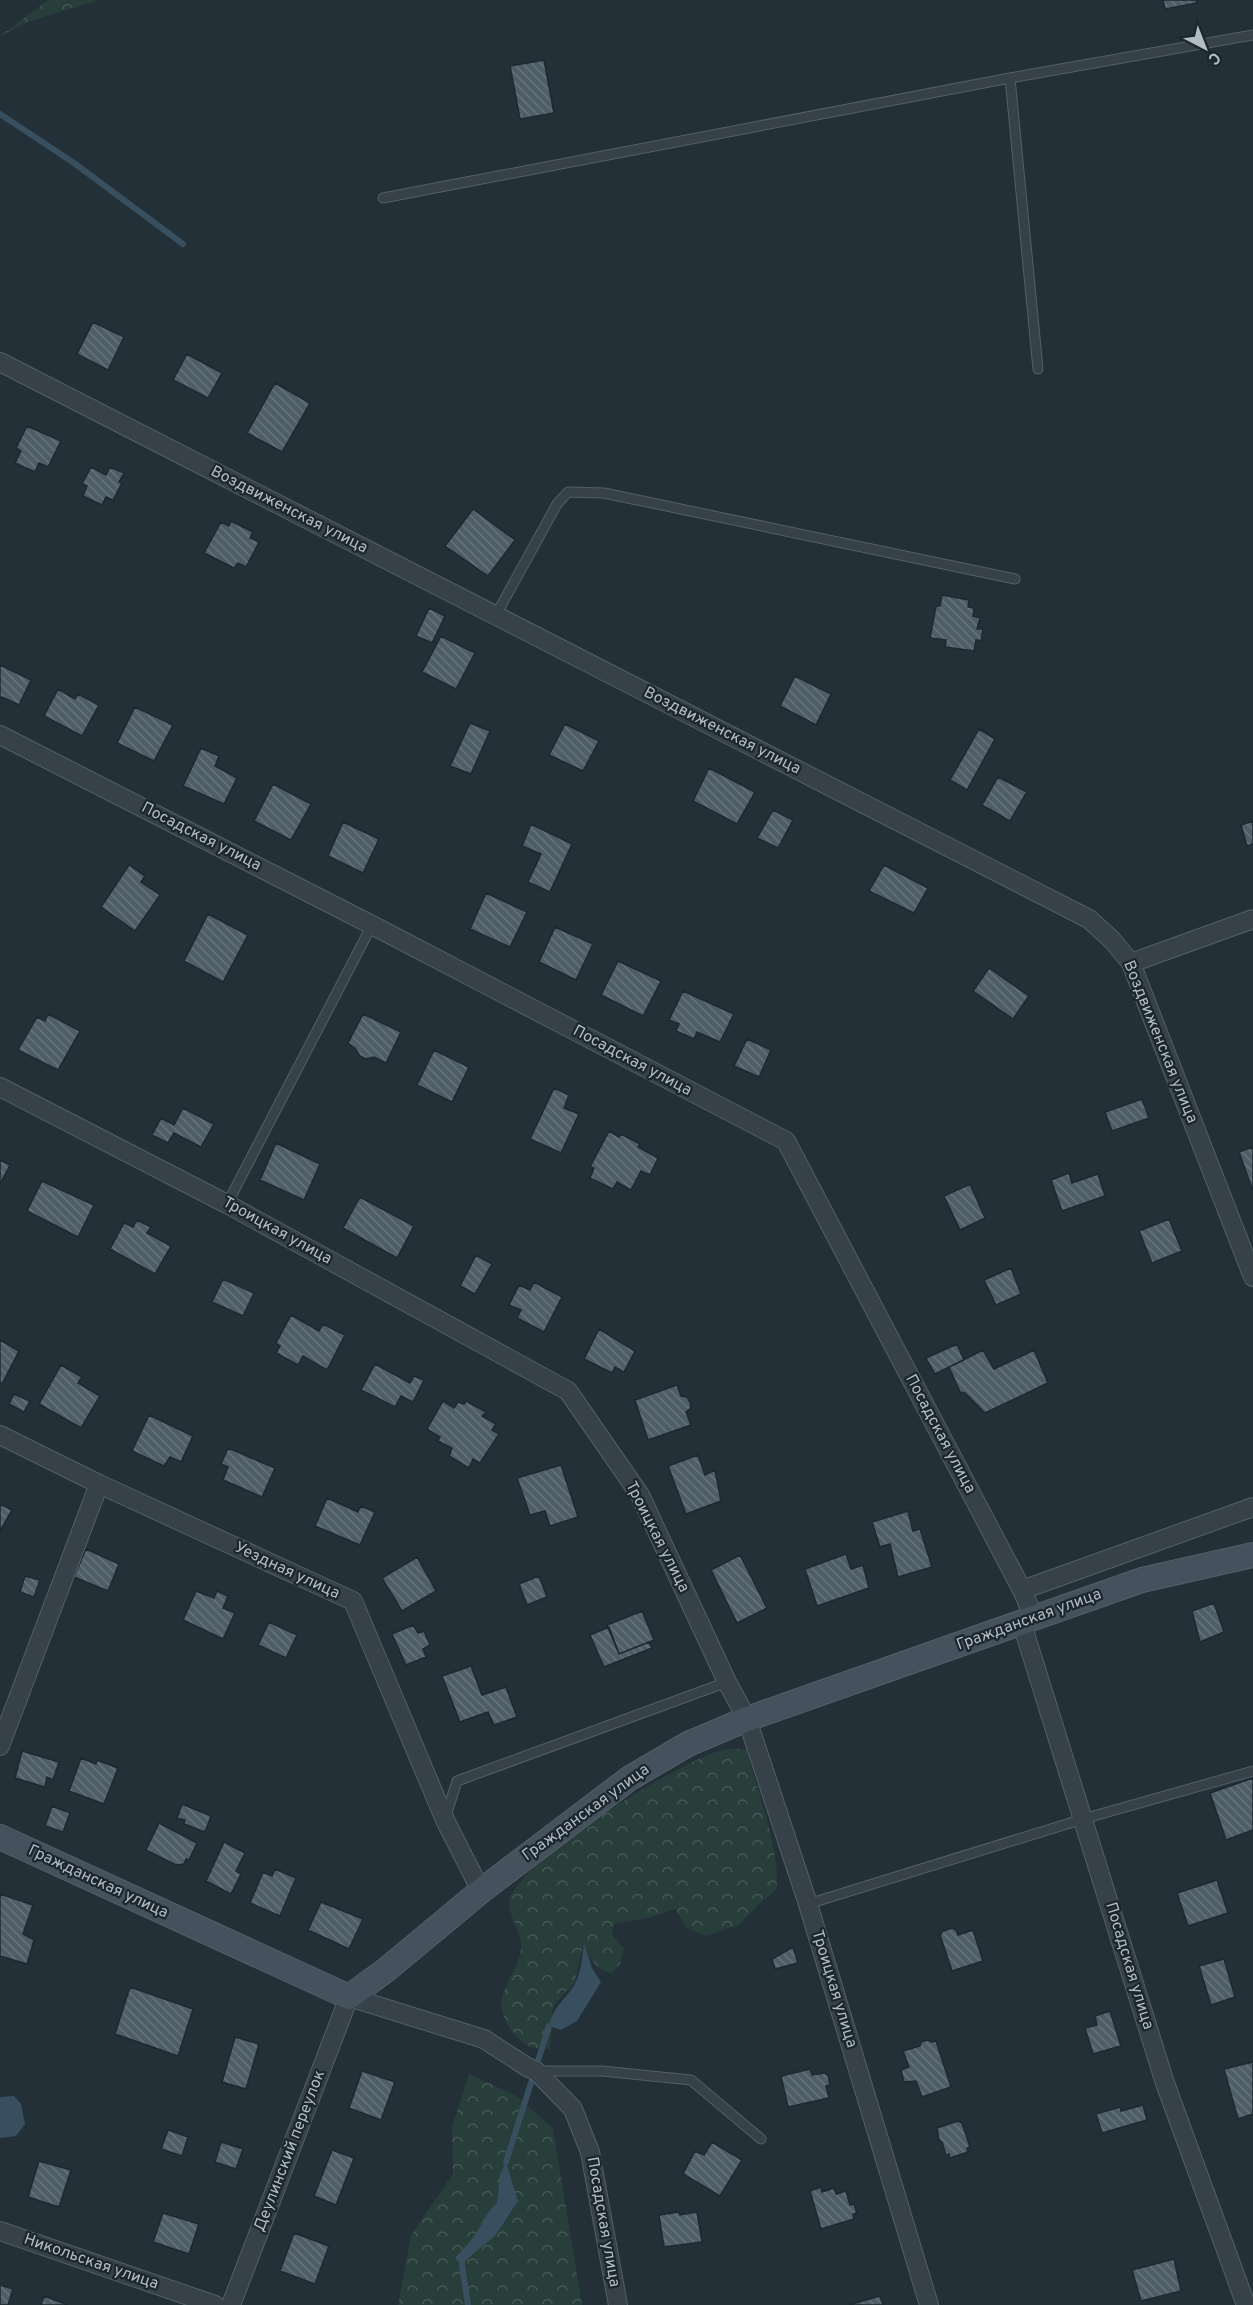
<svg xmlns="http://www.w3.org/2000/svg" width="1253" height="2305" font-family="Overpass,sans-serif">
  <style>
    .forest { fill: url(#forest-crowns) }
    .water { fill: #374f5e }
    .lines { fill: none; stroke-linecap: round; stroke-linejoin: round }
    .stream { stroke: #374f5e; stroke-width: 6 }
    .building { fill: url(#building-back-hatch); stroke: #1e2830; stroke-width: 1.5 }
    .lane-casing { stroke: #545f67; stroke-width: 11 }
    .street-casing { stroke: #545f67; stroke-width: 20 }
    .secondary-casing { stroke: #545f67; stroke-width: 26 }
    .lane { stroke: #364149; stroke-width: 9 }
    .street { stroke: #364149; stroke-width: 18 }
    .secondary { stroke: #45515c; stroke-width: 24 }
    .labels { text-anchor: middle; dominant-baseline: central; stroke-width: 4.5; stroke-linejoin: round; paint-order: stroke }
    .street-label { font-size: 16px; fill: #b1bcc5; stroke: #1c262e }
  </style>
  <defs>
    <pattern id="forest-crowns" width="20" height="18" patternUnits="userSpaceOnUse" patternTransform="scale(1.5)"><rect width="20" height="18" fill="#283e3a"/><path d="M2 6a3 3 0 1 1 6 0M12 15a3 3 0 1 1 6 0" fill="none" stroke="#455855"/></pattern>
    <pattern id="building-back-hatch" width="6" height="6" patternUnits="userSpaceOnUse" patternTransform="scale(1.5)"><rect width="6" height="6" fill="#4e5d67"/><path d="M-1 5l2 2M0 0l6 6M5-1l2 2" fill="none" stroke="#65727b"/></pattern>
  </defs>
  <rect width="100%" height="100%" fill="#233038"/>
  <path class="forest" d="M48,0H99L28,22L0,36Z
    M746,1749C756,1786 782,1854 776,1890L760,1903L739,1925L706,1936L687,1928L675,1909L648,1918L614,1924L612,1935L624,1948L620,1964L612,1973C595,1969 590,1959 583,1945L575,1982L553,2006L550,2049C543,2048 533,2049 527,2045C514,2038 502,2019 501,2004C501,1999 504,1991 506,1986C511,1973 520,1963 521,1948C522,1929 504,1912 511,1896C531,1854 673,1765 719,1751C727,1748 737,1749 746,1749Z
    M469,2074L515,2095L553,2128L582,2305H398L411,2235L453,2174L452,2127Z"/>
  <path class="water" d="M584,1943L592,1968L601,1982L577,2021L561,2030L549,2026C552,2009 562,2002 571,1990C581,1977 582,1959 584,1943Z
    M14,2096L21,2104L25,2124L16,2136L0,2138V2097Z
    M506,2162L518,2201L495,2236L475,2252L462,2265L455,2258C462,2250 469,2243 475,2235C482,2224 487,2211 497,2203L500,2174Z"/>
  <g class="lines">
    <path class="stream" d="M0,114L74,163L183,244
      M506,2162L549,2026
      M462,2265L468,2305"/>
  </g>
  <path class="building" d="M1163,0H1196L1197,3L1165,9Z
    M544,60L554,113L520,119L510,66Z
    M93,322L124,337L108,370L77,354Z
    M187,354L222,373L208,398L173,380Z
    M275,383L310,403L282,452L247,433Z
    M27,426L61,441L48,467L39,463L35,472L15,463L21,451L16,448Z
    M91,467L106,475L110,467L124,473L119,482L122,483L113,500L106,497L102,505L83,496L87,486L82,484Z
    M473,509L515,540L488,576L445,546Z
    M231,521L253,532L250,538L259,542L246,567L238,563L234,568L204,553L221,522L229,526Z
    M942,595L969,600L968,607L974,608L973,616L980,618L977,629H983L981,641L976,640L974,651L945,647L946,640L930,638L936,606H940Z
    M429,608L445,616L432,643L416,636Z
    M441,636L475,653L456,689L422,672Z
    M0,665L31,680L19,705L2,697L0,700Z
    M795,676L831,694L816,725L780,706Z
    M58,689L75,699L78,694L99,705L82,736L44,716Z
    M135,707L173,725L154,761L117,743Z
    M470,723L490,731L471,774L450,766Z
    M565,724L599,741L583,771L549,755Z
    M979,729L995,739L967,790L950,780Z
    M201,748L219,756L215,766L237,778L224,804L183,786Z
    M709,768L755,792L737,824L693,801Z
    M998,777L1027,792L1010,821L982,805Z
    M273,784L311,804L291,840L254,821Z
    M773,810L793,820L778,848L757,838Z
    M1253,821V844L1247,846L1241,825Z
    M343,822L379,839L363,873L328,856Z
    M531,824L572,844L550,892L528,882L541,854L522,846Z
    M129,865L145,876L141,882L160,895L135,931L101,907Z
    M884,865L928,888L914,913L869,891Z
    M486,893L527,912L510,947L470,929Z
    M208,914L248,935L223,982L184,961Z
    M555,927L593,944L576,980L539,962Z
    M618,961L661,981L643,1016L601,995Z
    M989,968L1029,996L1013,1019L973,991Z
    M683,991L734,1014L720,1042L697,1032L694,1039L676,1031L679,1024L669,1020Z
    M48,1014L80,1031L58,1070L18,1050L37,1017L45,1021Z
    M363,1014L401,1032L386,1063L374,1057L366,1059L360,1056L355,1048L348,1043Z
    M747,1039L771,1050L759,1077L734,1066Z
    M434,1050L469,1067L452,1102L417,1085Z
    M554,1088L569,1095L564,1108L579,1114L561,1153L530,1139Z
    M1142,1099L1149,1118L1112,1131L1105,1112Z
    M183,1108L214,1124L201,1147L174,1133L168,1143L152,1135L161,1118L174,1125Z
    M609,1131L619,1137L621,1134L640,1144L638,1147L658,1158L650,1175L641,1171L631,1190L617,1182L613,1189L590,1178L594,1168L590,1167Z
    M276,1143L320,1164L304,1200L260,1180Z
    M1253,1147V1191L1239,1152Z
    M0,1160L10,1165L0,1184Z
    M1069,1173L1072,1183L1098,1174L1105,1196L1062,1211L1051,1180Z
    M42,1181L94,1205L78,1237L27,1211Z
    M970,1184L985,1218L960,1230L944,1196Z
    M360,1197L414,1226L397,1258L343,1228Z
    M1169,1219L1182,1251L1152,1263L1139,1231Z
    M137,1220L151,1227L147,1233L171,1246L155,1274L110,1249L124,1223L133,1227Z
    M476,1255L492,1264L475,1294L460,1286Z
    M1011,1268L1021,1294L996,1305L984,1280Z
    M223,1279L254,1293L243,1316L212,1302Z
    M534,1282L562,1297L544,1332L517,1318L521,1310L509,1305L519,1285L530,1290Z
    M291,1315L319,1331L323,1324L345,1335L327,1370L303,1356L298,1365L276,1353L280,1346L276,1343Z
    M599,1329L635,1351L624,1372L615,1367L612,1373L584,1359Z
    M0,1340L19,1351L2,1384L0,1383Z
    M957,1344L964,1360L935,1374L926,1358Z
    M983,1350L994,1369L1034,1350L1048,1383L985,1413L965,1393L960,1392L949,1367Z
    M375,1364L410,1383L414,1376L424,1380L413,1402L401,1396L395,1407L361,1390Z
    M61,1365L82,1377L78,1383L100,1396L81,1428L39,1404Z
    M677,1385L681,1396L687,1397L690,1402L691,1408L686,1412L691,1425L648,1440L635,1400Z
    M14,1394L30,1401L24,1412L9,1404Z
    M443,1401L454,1408L458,1402L464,1404L466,1401L486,1412L482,1416L496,1424L492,1430L499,1434L480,1463L473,1459L469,1468L449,1456L452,1448L438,1441L440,1437L427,1429Z
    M149,1415L193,1436L181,1462L170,1457L164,1466L132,1451Z
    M228,1448L275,1468L262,1497L223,1480L228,1467L221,1464Z
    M698,1455L705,1475L715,1470L721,1501L686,1514L668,1466Z
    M561,1465L578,1517L550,1526L545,1511L530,1515L517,1478Z
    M327,1498L358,1512L361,1506L375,1512L360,1545L315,1526Z
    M0,1504L12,1510L0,1531Z
    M908,1511L913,1531L920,1529L932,1567L898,1577L890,1544L880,1547L872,1522Z
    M86,1549L119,1564L108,1591L74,1577Z
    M846,1554L851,1569L863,1565L869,1588L817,1606L805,1569Z
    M740,1555L767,1608L737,1623L711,1570Z
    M417,1557L436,1591L402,1611L382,1578Z
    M25,1576L40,1580L34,1597L20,1592Z
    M539,1576L547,1597L527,1605L519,1584Z
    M196,1591L214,1598L217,1591L228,1596L223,1608L235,1613L223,1639L183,1620Z
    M1214,1603L1224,1632L1200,1642L1192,1611Z
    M642,1611L654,1640L619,1654L607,1625Z
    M269,1622L297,1635L286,1658L258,1645Z
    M413,1625L418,1633L424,1631L430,1645L423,1649L426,1657L406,1665L392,1634Z
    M609,1627L619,1654L649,1642L652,1648L604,1667L590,1635Z
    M471,1666L482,1695L506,1687L517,1717L494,1725L488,1712L460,1722L442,1676Z
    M22,1751L59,1762L53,1780L47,1777L45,1787L15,1778Z
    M81,1758L96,1764L97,1760L118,1768L104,1804L69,1791Z
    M1253,1778V1830L1226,1840L1210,1793Z
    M182,1804L211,1816L205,1832L184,1824L185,1820L177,1818Z
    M52,1806L70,1813L63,1832L45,1826Z
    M159,1823L197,1843L189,1860L186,1859L184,1864L176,1865L146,1850Z
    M224,1842L245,1853L236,1871L241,1874L231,1894L206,1881Z
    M275,1869L296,1878L280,1916L250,1903L263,1872L272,1876Z
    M1217,1880L1228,1913L1188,1926L1177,1893Z
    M0,1894L33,1905L23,1934L34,1940L27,1964L0,1956Z
    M321,1902L363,1919L349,1949L308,1930Z
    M952,1928L956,1930L958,1935L973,1930L983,1961L952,1971L940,1935L943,1931Z
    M793,1947L798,1963L775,1969L772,1959Z
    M1224,1959L1235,1997L1211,2005L1199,1966Z
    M130,1987L193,2009L178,2056L115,2034Z
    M1110,2011L1121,2046L1093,2054L1085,2028L1097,2025L1095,2016Z
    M235,2037L259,2044L246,2089L222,2082Z
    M928,2040L931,2042L936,2041L951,2087L922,2097L916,2081L904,2082L901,2070L909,2067L903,2051L920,2046L921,2042Z
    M1253,2062V2114L1238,2119L1224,2069Z
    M810,2069L812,2075L824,2073L828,2075L830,2085L826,2086L829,2098L788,2107L781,2076Z
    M362,2071L395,2082L381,2120L349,2108Z
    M1143,2105L1147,2120L1102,2133L1096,2114L1120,2107L1121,2111Z
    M958,2121L962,2123L970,2147L967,2148L968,2152L950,2158L949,2154L946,2155L942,2142L939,2140L937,2128Z
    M168,2130L188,2137L182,2156L161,2149Z
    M221,2142L243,2149L236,2169L215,2162Z
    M712,2142L742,2160L720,2196L683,2174L695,2151L704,2155Z
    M332,2150L354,2158L336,2205L314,2196Z
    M39,2161L71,2170L59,2207L28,2197Z
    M821,2187L822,2192L834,2188L836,2194L846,2191L850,2205L854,2204L857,2213L853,2214L854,2219L821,2229L810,2191Z
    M679,2212L680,2215L697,2212L702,2242L664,2247L659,2215Z
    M679,2212L680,2215L697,2212L702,2242L664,2247L659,2215Z
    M163,2213L199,2224L189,2254L153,2242Z
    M294,2233L329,2246L315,2284L280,2271Z
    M1174,2259L1181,2291L1141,2301L1132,2270Z
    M0,2285L13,2289L8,2305H0Z
    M44,2296L68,2305H41Z
    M880,2296L883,2305H849Z"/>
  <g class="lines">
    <g class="lane-casing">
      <path id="lane" d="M383,198L1010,78
        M1038,369L1010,78L1253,35
        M496,615L557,504L568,492L604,493L1015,579
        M227,1204L372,925
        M446,1816L457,1781L727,1682
        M808,1904L1083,1819L1253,1771
        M538,2071H602L691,2080L761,2139"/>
    </g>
    <g class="street-casing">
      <path id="street" d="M0,362L1089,919L1112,940L1131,963L1253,1277
        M0,735L372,925L786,1141L1022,1590L1034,1618
        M1131,963L1253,919
        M0,1087L227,1204L568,1391L640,1495L727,1682L747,1719L808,1904L929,2305
        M0,1435L99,1484L353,1601L445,1820L481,1891
        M1022,1590L1253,1507
        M1022,1624L1165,2083L1246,2305
        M0,1746L99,1484
        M0,2231L215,2305
        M231,2305L349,1997L484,2039L527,2067L536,2071L573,2109L590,2152L618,2305"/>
    </g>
    <g class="secondary-casing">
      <path id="secondary" d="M0,1837L349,1997L386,1970L481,1891L630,1778L688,1744L747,1719L1142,1580L1253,1555"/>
    </g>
    <use href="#lane" class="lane"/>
    <use href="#street" class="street"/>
    <use href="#secondary" class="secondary"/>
  </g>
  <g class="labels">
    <g class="street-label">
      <text transform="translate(289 510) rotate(27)">Воздвиженская улица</text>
      <text transform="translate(722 731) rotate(27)">Воздвиженская улица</text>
      <text transform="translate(201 837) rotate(27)">Посадская улица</text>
      <text transform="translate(1160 1042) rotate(68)">Воздвиженская улица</text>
      <text transform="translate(632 1061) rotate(28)">Посадская улица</text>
      <text transform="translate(277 1231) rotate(29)">Троицкая улица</text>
      <text transform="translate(940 1434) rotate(62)">Посадская улица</text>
      <text transform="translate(657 1537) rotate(63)">Троицкая улица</text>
      <text transform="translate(287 1571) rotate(25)">Уездная улица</text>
      <text transform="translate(1029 1620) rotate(-20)">Гражданская улица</text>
      <text transform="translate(586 1813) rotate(-36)">Гражданская улица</text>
      <text transform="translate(98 1882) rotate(25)">Гражданская улица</text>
      <text transform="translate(1129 1966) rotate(73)">Посадская улица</text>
      <text transform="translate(834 1989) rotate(73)">Троицкая улица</text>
      <text transform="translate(290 2151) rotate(-69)">Деулинский переулок</text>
      <text transform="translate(603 2222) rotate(80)">Посадская улица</text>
      <text transform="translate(91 2262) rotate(19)">Никольская улица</text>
    </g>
  </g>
  <g transform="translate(1205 48) rotate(138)" stroke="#1c262e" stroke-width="4.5" paint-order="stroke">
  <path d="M0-4.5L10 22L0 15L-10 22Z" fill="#b1bcc5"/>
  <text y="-9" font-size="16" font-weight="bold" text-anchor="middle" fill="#b1bcc5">С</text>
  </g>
</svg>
